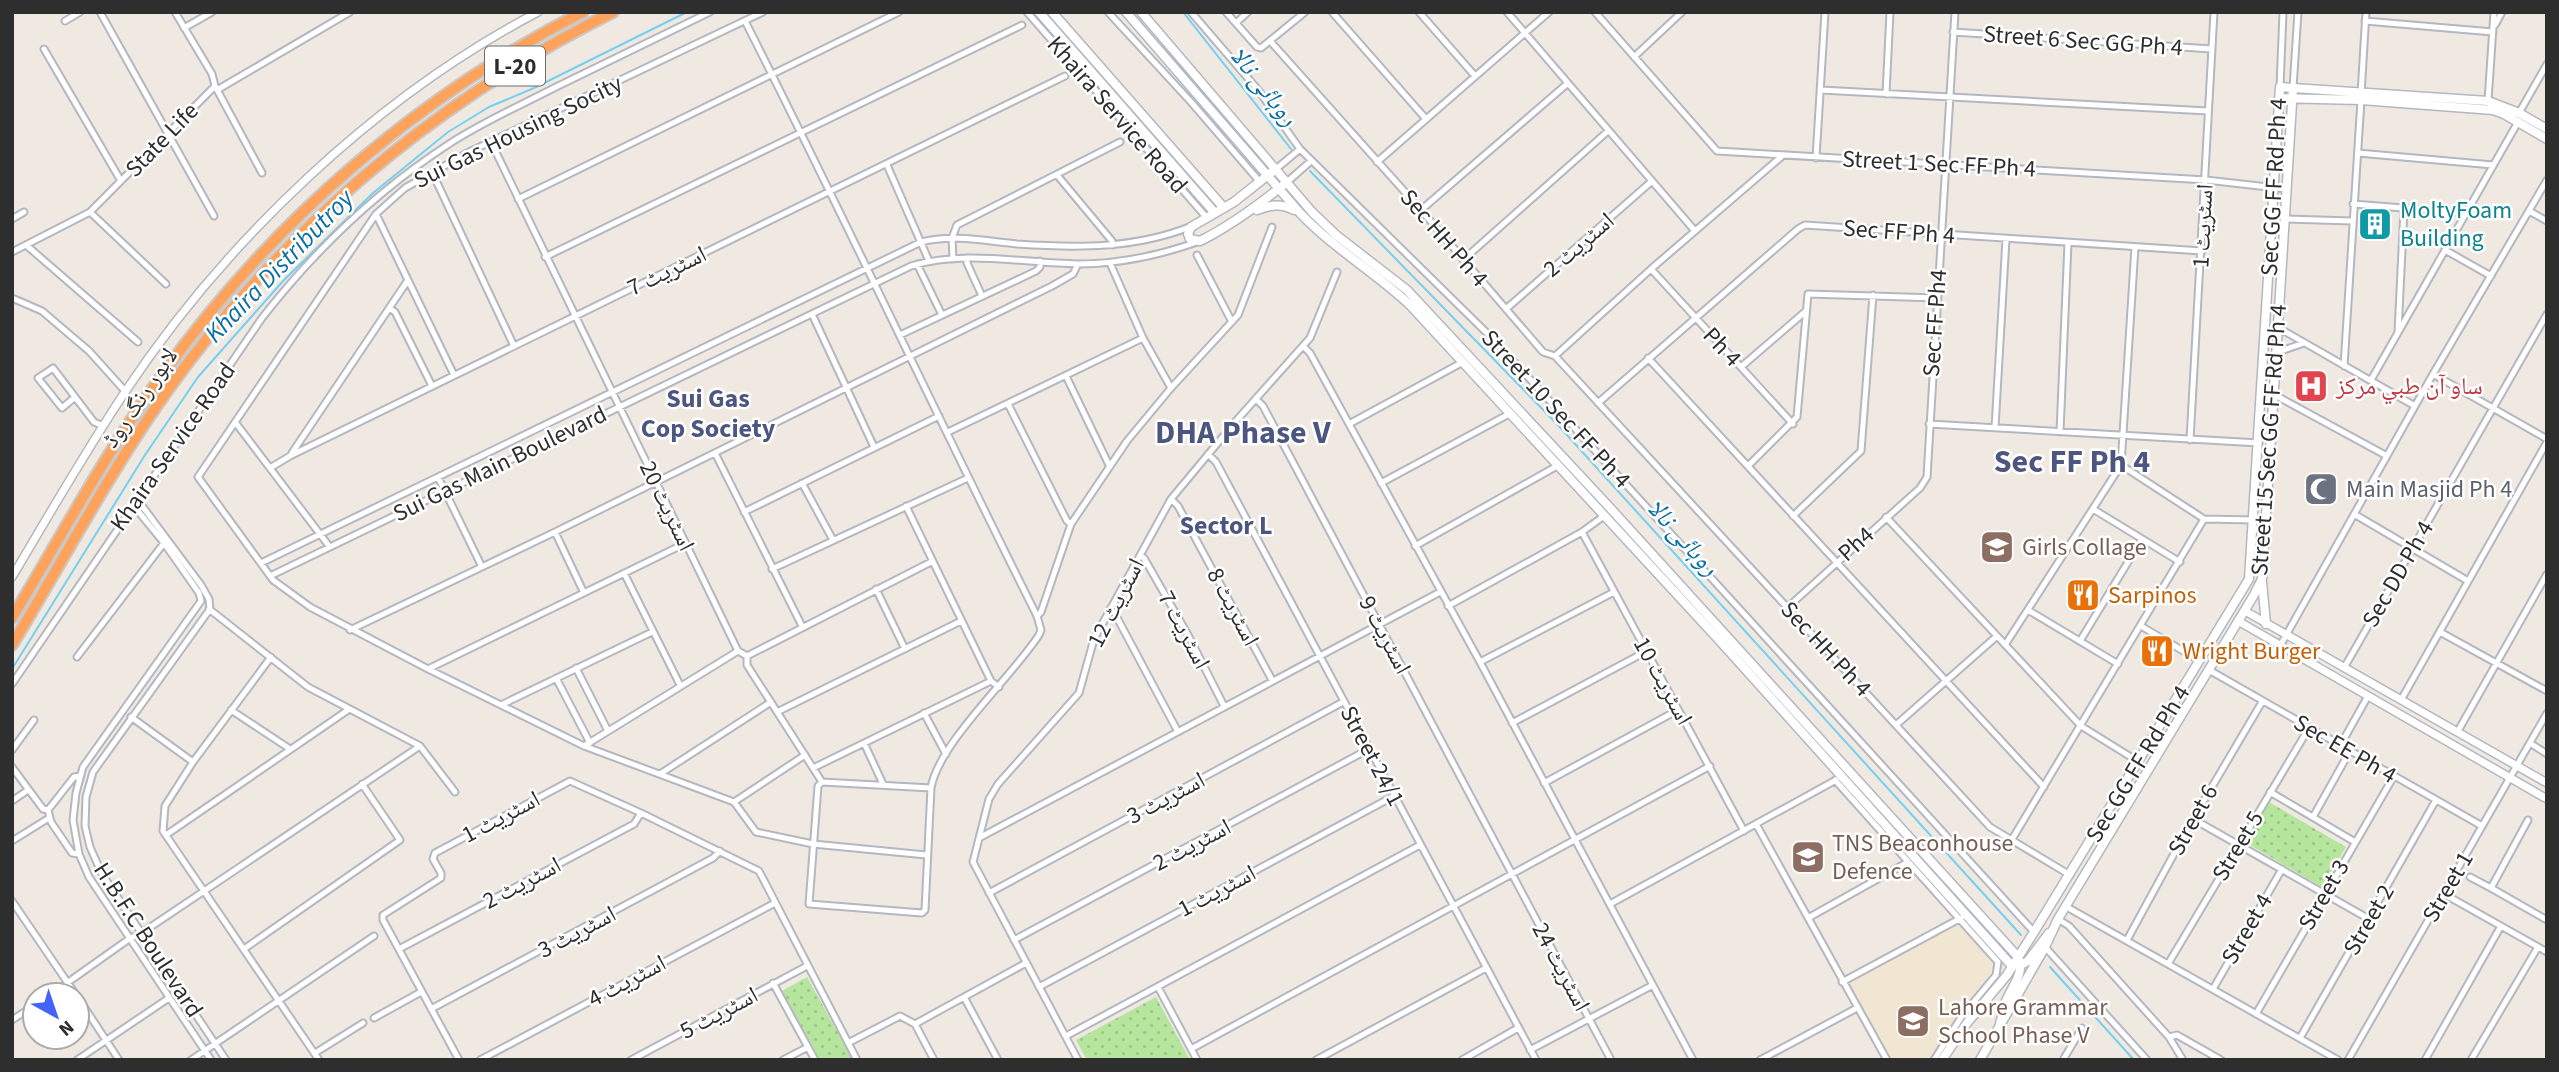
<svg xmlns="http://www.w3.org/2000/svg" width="2559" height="1072" font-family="'Source Sans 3','Noto Naskh Arabic',sans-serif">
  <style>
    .education { fill: #f0e6d1 }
    .park { fill: url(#park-dots) }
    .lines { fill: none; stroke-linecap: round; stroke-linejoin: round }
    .stream { stroke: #75cff0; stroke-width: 2 }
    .minor-casing { stroke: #b4b7c1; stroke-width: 9 }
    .tertiary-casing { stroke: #b4b7c1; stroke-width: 10 }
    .secondary-casing { stroke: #b4b7c1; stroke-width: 11 }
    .motorway-casing { stroke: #c9c9c9; stroke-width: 14 }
    .minor { stroke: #fff; stroke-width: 5 }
    .tertiary { stroke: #fff; stroke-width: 7 }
    .secondary { stroke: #fff; stroke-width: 8 }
    .motorway { stroke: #ffa35c; stroke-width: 10 }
    .labels { text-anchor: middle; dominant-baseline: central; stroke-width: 5; stroke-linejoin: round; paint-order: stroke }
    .shield { fill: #fff; stroke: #6d6d6d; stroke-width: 2 }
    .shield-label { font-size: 23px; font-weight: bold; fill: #2e2e2e }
    .street-label { font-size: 24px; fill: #2e2e2e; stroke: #fff }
    .culture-label { font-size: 24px; fill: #0d838f; stroke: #fff; text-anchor: start }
    .health-label { font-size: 24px; fill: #be3a42; stroke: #fff; text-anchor: start }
    .worship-label { font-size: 24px; fill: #5b616d; stroke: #fff; text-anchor: start }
    .education-label { font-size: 24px; fill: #785e54; stroke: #fff; text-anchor: start }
    .food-label { font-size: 24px; fill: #c56008; stroke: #fff; text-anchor: start }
    .water-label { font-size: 26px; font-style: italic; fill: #0d6fa3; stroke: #fff }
    .neighbourhood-label { font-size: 26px; font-weight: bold; fill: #4d5680; stroke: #fff }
    .district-label { font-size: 32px; font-weight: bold; fill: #4d5680; stroke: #fff }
  </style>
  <defs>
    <pattern id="park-dots" width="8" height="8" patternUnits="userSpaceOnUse" patternTransform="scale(1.75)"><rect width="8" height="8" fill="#b6e59e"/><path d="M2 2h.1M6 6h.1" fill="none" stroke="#9dc588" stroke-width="1.8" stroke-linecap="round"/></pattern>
  </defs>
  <rect width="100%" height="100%" fill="#efe9e1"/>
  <path class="education" d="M1961,920L1996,963L1932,1060H1890L1846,982Z"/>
  <path class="park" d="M2269,802L2346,847L2322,887L2245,842Z
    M807,977L853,1060H820L782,991Z
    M1156,997L1190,1060H1087L1076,1040Z"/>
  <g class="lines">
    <path class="stream" d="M1183,12L1291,149
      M1310,171L1557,424L2021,935
      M12,669L145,455L198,377L284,280L373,193L448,132L489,107L534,88L687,12
      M2050,967L2134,1060"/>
    <g class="minor-casing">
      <path id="minor" d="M100,12L214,216
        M175,12L212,74L215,86L262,173
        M763,12L471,151L405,188L376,214L198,477L273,580L310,607L428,669L584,746L734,802L805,755
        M1027,12L1207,218
        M1108,12L1191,102L1260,182
        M1191,12L1259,91L1300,149L1497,343L2034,932
        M1226,12L1257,47L1261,48L1305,12
        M1332,12L1426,119
        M1419,12L1475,76
        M1507,12L1695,231
        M1595,12L1717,151L2206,180L2286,189
        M65,21L80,12
        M745,21C845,218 938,419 1037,616
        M2365,21L2493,32
        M1236,23L1248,12
        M2495,25L2502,12
        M184,28L212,12
        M1953,32L2212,49
        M1271,42L1421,210L1543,352L1555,356L1990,827L2070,875
        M44,49L121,181
        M1634,57L1682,12
        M2280,87L2283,12
        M2293,88L2298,12
        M217,90L350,12
        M1821,90L2208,111
        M1886,94L1890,12
        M2361,94L2366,12
        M2488,101L2494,12
        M2519,113L2547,64
        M491,142L738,651L747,656V665L822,782L931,788
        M2358,153L2493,165
        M1816,158L1825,12
        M1377,162L1549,12
        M887,165L929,261
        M1276,169L1300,149
        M432,172L514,346
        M1057,175L1112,241L1113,245
        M1287,182L1311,161
        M518,199L899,12
        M2353,204L2466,213
        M1421,210L1568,83
        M2529,211L2547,221
        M90,212L166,284
        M376,214L454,375
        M12,219L24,212
        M2284,219L2352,221
        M26,245L138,342
        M2445,250L2491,276
        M12,252L90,212L215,86
        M1197,255L1232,322
        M545,257L1022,25
        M967,258V263L982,296
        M953,259L952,238L957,225L1120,142
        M1463,260L1608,131
        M1110,263L1143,338L1171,388
        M917,264L942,315
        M1651,269L1793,424
        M12,298L42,311L89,351L125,391
        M389,308L395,312L432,386
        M1506,309L1652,181
        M812,314L874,447
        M2277,327L2415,406
        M2398,332L2404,209
        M900,335L1036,271L1040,267V261
        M1303,346L1310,353L1480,662L1693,1060
        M2275,353L2304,343
        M1555,356L1651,269L1781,157
        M1648,358L2044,787
        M2344,366L2361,100
        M1741,367L1806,311
        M2433,374L2547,439
        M1066,376L1109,465
        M2371,380L2518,122
        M2273,394L2387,456
        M74,398L62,408L38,378L53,368L94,422L103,426
        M1256,399L1263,406L1611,1060
        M1598,403L1798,229L1805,225L2202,251
        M1008,404L1067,521L1071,524
        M235,422L329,546
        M1349,424L1463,362
        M1929,424L2259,443
        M1995,428L2006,239
        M948,432L1143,338
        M2060,432L2068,243
        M2190,440L2214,12
        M292,453L408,280
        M715,453L802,626
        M1208,454L1216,462L1536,1060
        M2121,465L2204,519L2255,520
        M1748,466L1797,417L1808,294L1937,298
        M270,468L290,456L1065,76
        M438,477L482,567
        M802,483L833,540
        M1381,483L1509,414
        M137,499L201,585L209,599L210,609L93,772L86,797L85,826L90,847L102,874L226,1060
        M1171,499L1178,506L1272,680
        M133,505L164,543L199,593L201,601L83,767L76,793L73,820L79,854L89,877L211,1060
        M906,506L991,681L999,687
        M2093,509L2180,562
        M744,512L939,416
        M2354,514L2468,581
        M1793,516L1861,451L1873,295
        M1886,517L2081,726L2139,762
        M555,532L584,593
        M1582,532L1744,831
        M1415,546L1557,466
        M1140,556L1144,558L1188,635L1224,706
        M261,563L921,242C952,234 985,241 1017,244C1077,248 1135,249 1192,226
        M772,569L968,478
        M624,573L680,685
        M270,576L911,266C965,250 1023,263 1078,264C1120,264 1161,255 1200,241
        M876,589L905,649
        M1448,606L1582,532L1604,516
        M1788,607L1920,488L1927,477L1955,12
        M209,609L308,687L420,746L455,792
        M1110,609L1114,612L1177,730
        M2028,610L2118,664
        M2141,626L2200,661
        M350,630L555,532L1052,286L1073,274L1078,264
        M2440,632L2547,691
        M2080,641L2142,539
        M2005,645L2121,465L2135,247
        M2280,646L2433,374L2547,180
        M747,656L931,562
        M77,657L164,543
        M271,657L193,762L165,806L163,831L319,1060
        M1480,662L1614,592
        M576,668L608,731
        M2344,668L2547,314
        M428,669L686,543
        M2209,670L2482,826
        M556,678L590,743
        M12,684L262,318C315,250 379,189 452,142C485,121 521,105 556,87C608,62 659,37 710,12
        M2401,700L2547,442
        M501,705L652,632
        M231,710L290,749
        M777,712L961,621
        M924,713L946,754
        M131,717L193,762
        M1512,723L1647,651
        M1896,725L1997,636
        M2458,731L2547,574
        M864,743L883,784
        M2530,743L2547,754
        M584,746L738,651
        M2340,746L2368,696
        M12,750L34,720
        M12,767L43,809L48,810
        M813,768L991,681
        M660,774L771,702
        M1835,780L1998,962L1996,975L1962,1016L1934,1060
        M822,782L818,786L809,904L922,913L925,910L931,788C939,742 1012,677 1039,635L1041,630L1037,616L1041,612L1071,524L1127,441L1171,388L1238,315L1272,227
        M1544,783L1678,710
        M2270,792L2355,842
        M12,801L28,790
        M734,802L756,832L813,844L926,855
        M2313,817L2350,751
        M2193,819L2369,919
        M2528,820L2491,888L2547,920
        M1756,824L1887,1060
        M166,835L348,710
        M979,838L1440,592
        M12,841L49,818
        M2011,841L2204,519
        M79,854L72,853L51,822L48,810L74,777L80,776
        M2470,877L2491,888
        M989,893L1343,702
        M2444,894L2547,952
        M12,901L76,995
        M1610,904L1836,780
        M2065,906L2338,1060
        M1808,918L1908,862
        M2058,919L2069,926L2169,1037L2183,1060
        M1014,940L1369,749
        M2127,940L2193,819L2262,702
        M2045,947L2147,1060
        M244,949L400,840L362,784
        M399,949L634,824L641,813
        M2168,964L2309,728
        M1842,982L1961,918
        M773,983L815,1060
        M1039,987L1394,796
        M1158,987L1197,1060
        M2213,989L2282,869
        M50,995L129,939L143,932L420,746
        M77,996L119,1060
        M964,997L998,1060
        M431,1009L713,858L720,851
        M2256,1014L2394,776
        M374,1018L421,992
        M12,1020L35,1005
        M915,1024L1026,963
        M1066,1036L1420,845
        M2169,1037L2177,1035L2221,1060
        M2300,1038L2436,800
        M848,1043L900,1016L915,1024L934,1060
        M1191,1049L1710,766
        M1530,1050L1653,985
        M315,1053L363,1023
        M77,1060L169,998
        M191,1060L374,936
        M459,1060L383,920V915L441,878V873L433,859L435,853L570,781L641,813L759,871L857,1060
        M480,1060L775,903
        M631,1060L807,966
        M783,1060L808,1047
        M1078,1060L973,862L989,799L998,784L1079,693L1094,639L1171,499L1236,421L1310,338L1337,272
        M1316,1060L1486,968
        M1462,1060L1518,1028
        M1760,1060L1857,1008
        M2063,1060L2082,1028
        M2348,1060L2547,713
        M2425,1060L2501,926
        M2471,1060L2538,947"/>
    </g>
    <g class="tertiary-casing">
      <path id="tertiary" d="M12,577C49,515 85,452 125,392C226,240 376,97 538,12
        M2245,611L2547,783
        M2238,621L2547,799"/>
    </g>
    <g class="secondary-casing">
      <path id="secondary" d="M1039,12L1215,213
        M1052,12L1224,208
        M1126,12L1300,213C1333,248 1375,272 1410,305L1720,641L2012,966
        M1141,12L1312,212L1336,235L1407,290L1612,510L2018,957C2025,974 2012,986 2006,1001C2004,1008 2002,1016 2000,1024
        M2279,98L2361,100L2493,110L2504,114L2547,139
        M1272,172L1234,202L1191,227L1188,234L1190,239L1200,241C1230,226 1256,207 1282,186
        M1257,210C1270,205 1281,203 1294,210
        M2262,582L2266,624
        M2019,966L2028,961L2049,933
        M1942,1060L1967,1023L2007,975L2034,932L2249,579L2280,87L2488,101L2519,113L2547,129
        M1980,1060L2045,947L2058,919L2254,595L2262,579L2293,88"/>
    </g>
    <g class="motorway-casing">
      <path id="motorway" d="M12,618C61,537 106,452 162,375C271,223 416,97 583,12
        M12,645C64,559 111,469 170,387C287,225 434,102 613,12"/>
    </g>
    <use href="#minor" class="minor"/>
    <use href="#tertiary" class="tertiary"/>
    <use href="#secondary" class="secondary"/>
    <use href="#motorway" class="motorway"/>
  </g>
  <defs>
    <g id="building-square" transform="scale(1.75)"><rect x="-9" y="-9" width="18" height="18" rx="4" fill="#0f9aa8" stroke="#fff"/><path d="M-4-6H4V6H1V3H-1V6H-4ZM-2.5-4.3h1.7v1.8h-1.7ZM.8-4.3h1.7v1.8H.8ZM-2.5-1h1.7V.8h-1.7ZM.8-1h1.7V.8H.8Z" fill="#fff"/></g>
    <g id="hospital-square" transform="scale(1.75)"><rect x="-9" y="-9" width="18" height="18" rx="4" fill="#e0444e" stroke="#fff"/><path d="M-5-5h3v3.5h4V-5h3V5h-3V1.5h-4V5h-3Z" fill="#fff"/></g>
    <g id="mosque-square" transform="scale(1.75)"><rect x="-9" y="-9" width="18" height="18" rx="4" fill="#6b7280" stroke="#fff"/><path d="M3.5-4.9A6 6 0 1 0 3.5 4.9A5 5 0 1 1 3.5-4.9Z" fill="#fff"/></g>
    <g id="school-square" transform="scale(1.75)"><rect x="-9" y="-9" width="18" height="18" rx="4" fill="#8d6e63" stroke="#fff"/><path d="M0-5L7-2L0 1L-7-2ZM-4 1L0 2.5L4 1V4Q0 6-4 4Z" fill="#fff"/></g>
    <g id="restaurant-square" transform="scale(1.75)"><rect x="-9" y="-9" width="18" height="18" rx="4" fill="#e8710a" stroke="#fff"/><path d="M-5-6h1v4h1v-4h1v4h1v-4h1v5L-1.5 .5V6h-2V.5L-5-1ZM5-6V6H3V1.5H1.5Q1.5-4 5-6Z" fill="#fff"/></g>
  </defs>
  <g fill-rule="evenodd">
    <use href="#building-square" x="2375" y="224"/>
    <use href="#hospital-square" x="2311" y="386"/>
    <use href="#mosque-square" x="2321" y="489"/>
    <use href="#school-square" x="1997" y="547"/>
    <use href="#restaurant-square" x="2083" y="595"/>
    <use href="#restaurant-square" x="2157" y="651"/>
    <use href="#school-square" x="1808" y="857"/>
    <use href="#school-square" x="1913" y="1021"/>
  </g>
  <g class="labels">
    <rect class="shield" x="485" y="46.5" width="60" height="39" rx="5"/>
    <g class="shield-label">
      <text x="515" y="66">L-20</text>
    </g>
    <g class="street-label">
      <text transform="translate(2083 41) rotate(4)">Street 6 Sec GG Ph 4</text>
      <text transform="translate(1117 115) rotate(49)">Khaira Service Road</text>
      <text transform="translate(518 132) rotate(-26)">Sui Gas Housing Socity</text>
      <text transform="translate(162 140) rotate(-46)">State Life</text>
      <text transform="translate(1939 164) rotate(3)">Street 1 Sec FF Ph 4</text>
      <text transform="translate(2274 187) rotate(-87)">Sec GG FF Rd Ph 4</text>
      <text transform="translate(2203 226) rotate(-87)">اسٹریٹ 1</text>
      <text transform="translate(1899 232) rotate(4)">Sec FF Ph 4</text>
      <text transform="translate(1444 238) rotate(49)">Sec HH Ph 4</text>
      <text transform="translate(1579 245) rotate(-41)">اسٹریٹ 2</text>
      <text transform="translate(667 271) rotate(-26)">اسٹریٹ 7</text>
      <text transform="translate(1935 323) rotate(-86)">Sec FF Ph4</text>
      <text transform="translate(1722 347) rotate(47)">Ph 4</text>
      <text transform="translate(140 398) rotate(-56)">لاہور رنگ روڈ</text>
      <text transform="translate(1556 409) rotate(47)">Street 10 Sec FF Ph 4</text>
      <text transform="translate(2269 440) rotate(-86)">Street 15 Sec GG FF Rd Ph 4</text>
      <text transform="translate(173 447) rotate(-55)">Khaira Service Road</text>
      <text transform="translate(500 464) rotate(-26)">Sui Gas Main Boulevard</text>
      <text transform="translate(667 506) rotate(64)">اسٹریٹ 20</text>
      <text transform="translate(1856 544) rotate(-42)">Ph4</text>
      <text transform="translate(2398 574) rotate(-60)">Sec DD Ph 4</text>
      <text transform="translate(1116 603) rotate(-63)">اسٹریٹ 12</text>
      <text transform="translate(1233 607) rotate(62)">اسٹریٹ 8</text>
      <text transform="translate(1184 630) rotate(62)">اسٹریٹ 7</text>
      <text transform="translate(1385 635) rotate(62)">اسٹریٹ 9</text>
      <text transform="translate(1826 649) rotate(47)">Sec HH Ph 4</text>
      <text transform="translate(1663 681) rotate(61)">اسٹریٹ 10</text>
      <text transform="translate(2345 749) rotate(30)">Sec EE Ph 4</text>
      <text transform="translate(1372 756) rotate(62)">Street 24/1</text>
      <text transform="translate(2138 764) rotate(-59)">Sec GG FF Rd Ph 4</text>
      <text transform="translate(1166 798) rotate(-28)">اسٹریٹ 3</text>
      <text transform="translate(501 817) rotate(-28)">اسٹریٹ 1</text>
      <text transform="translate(2193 820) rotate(-61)">Street 6</text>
      <text transform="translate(1192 845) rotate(-28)">اسٹریٹ 2</text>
      <text transform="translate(2238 846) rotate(-59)">Street 5</text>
      <text transform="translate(522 883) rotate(-28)">اسٹریٹ 2</text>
      <text transform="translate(2448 887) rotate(-60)">Street 1</text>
      <text transform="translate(1217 891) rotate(-28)">اسٹریٹ 1</text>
      <text transform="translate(2324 895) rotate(-60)">Street 3</text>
      <text transform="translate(2369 920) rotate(-60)">Street 2</text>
      <text transform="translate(2247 929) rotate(-60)">Street 4</text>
      <text transform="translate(577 932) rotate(-28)">اسٹریٹ 3</text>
      <text transform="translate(148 940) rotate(57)">H.B.F.C Boulevard</text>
      <text transform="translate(1561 967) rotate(62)">اسٹریٹ 24</text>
      <text transform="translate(627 981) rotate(-28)">اسٹریٹ 4</text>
      <text transform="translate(719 1013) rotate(-28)">اسٹریٹ 5</text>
    </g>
    <g class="culture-label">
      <text x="2400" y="210">MoltyFoam<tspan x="2400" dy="28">Building</tspan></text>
    </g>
    <g class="health-label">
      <text x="2336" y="386">ساو آن طبي مرکز</text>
    </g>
    <g class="worship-label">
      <text x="2346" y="489">Main Masjid Ph 4</text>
    </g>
    <g class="education-label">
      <text x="2022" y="547">Girls Collage</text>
      <text x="1832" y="843">TNS Beaconhouse<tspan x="1832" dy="28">Defence</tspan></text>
      <text x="1938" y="1007">Lahore Grammar<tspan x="1938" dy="28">School Phase V</tspan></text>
    </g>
    <g class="food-label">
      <text x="2108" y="595">Sarpinos</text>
      <text x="2182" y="651">Wright Burger</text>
    </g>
    <g class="water-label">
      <text transform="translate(1264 86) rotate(52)">روہائی نالا</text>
      <text transform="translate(279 266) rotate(-46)">Khaira Distributroy</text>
      <text transform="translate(1683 537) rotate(48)">روہائی نالا</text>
    </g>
    <g class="neighbourhood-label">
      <text x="708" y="398">Sui Gas<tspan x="708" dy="30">Cop Society</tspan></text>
      <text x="1226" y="525">Sector L</text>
    </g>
    <g class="district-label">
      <text x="1243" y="433">DHA Phase V</text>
      <text x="2072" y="462">Sec FF Ph 4</text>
    </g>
  </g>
  <rect width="2559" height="1072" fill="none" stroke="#2e2e2e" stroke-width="28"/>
  <g transform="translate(56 1016) rotate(140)"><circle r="33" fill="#ffffff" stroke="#ababab" stroke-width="2"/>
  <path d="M0-5L12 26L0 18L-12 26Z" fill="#4264fb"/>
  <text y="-10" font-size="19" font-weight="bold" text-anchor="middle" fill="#2e2e2e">N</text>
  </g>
</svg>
